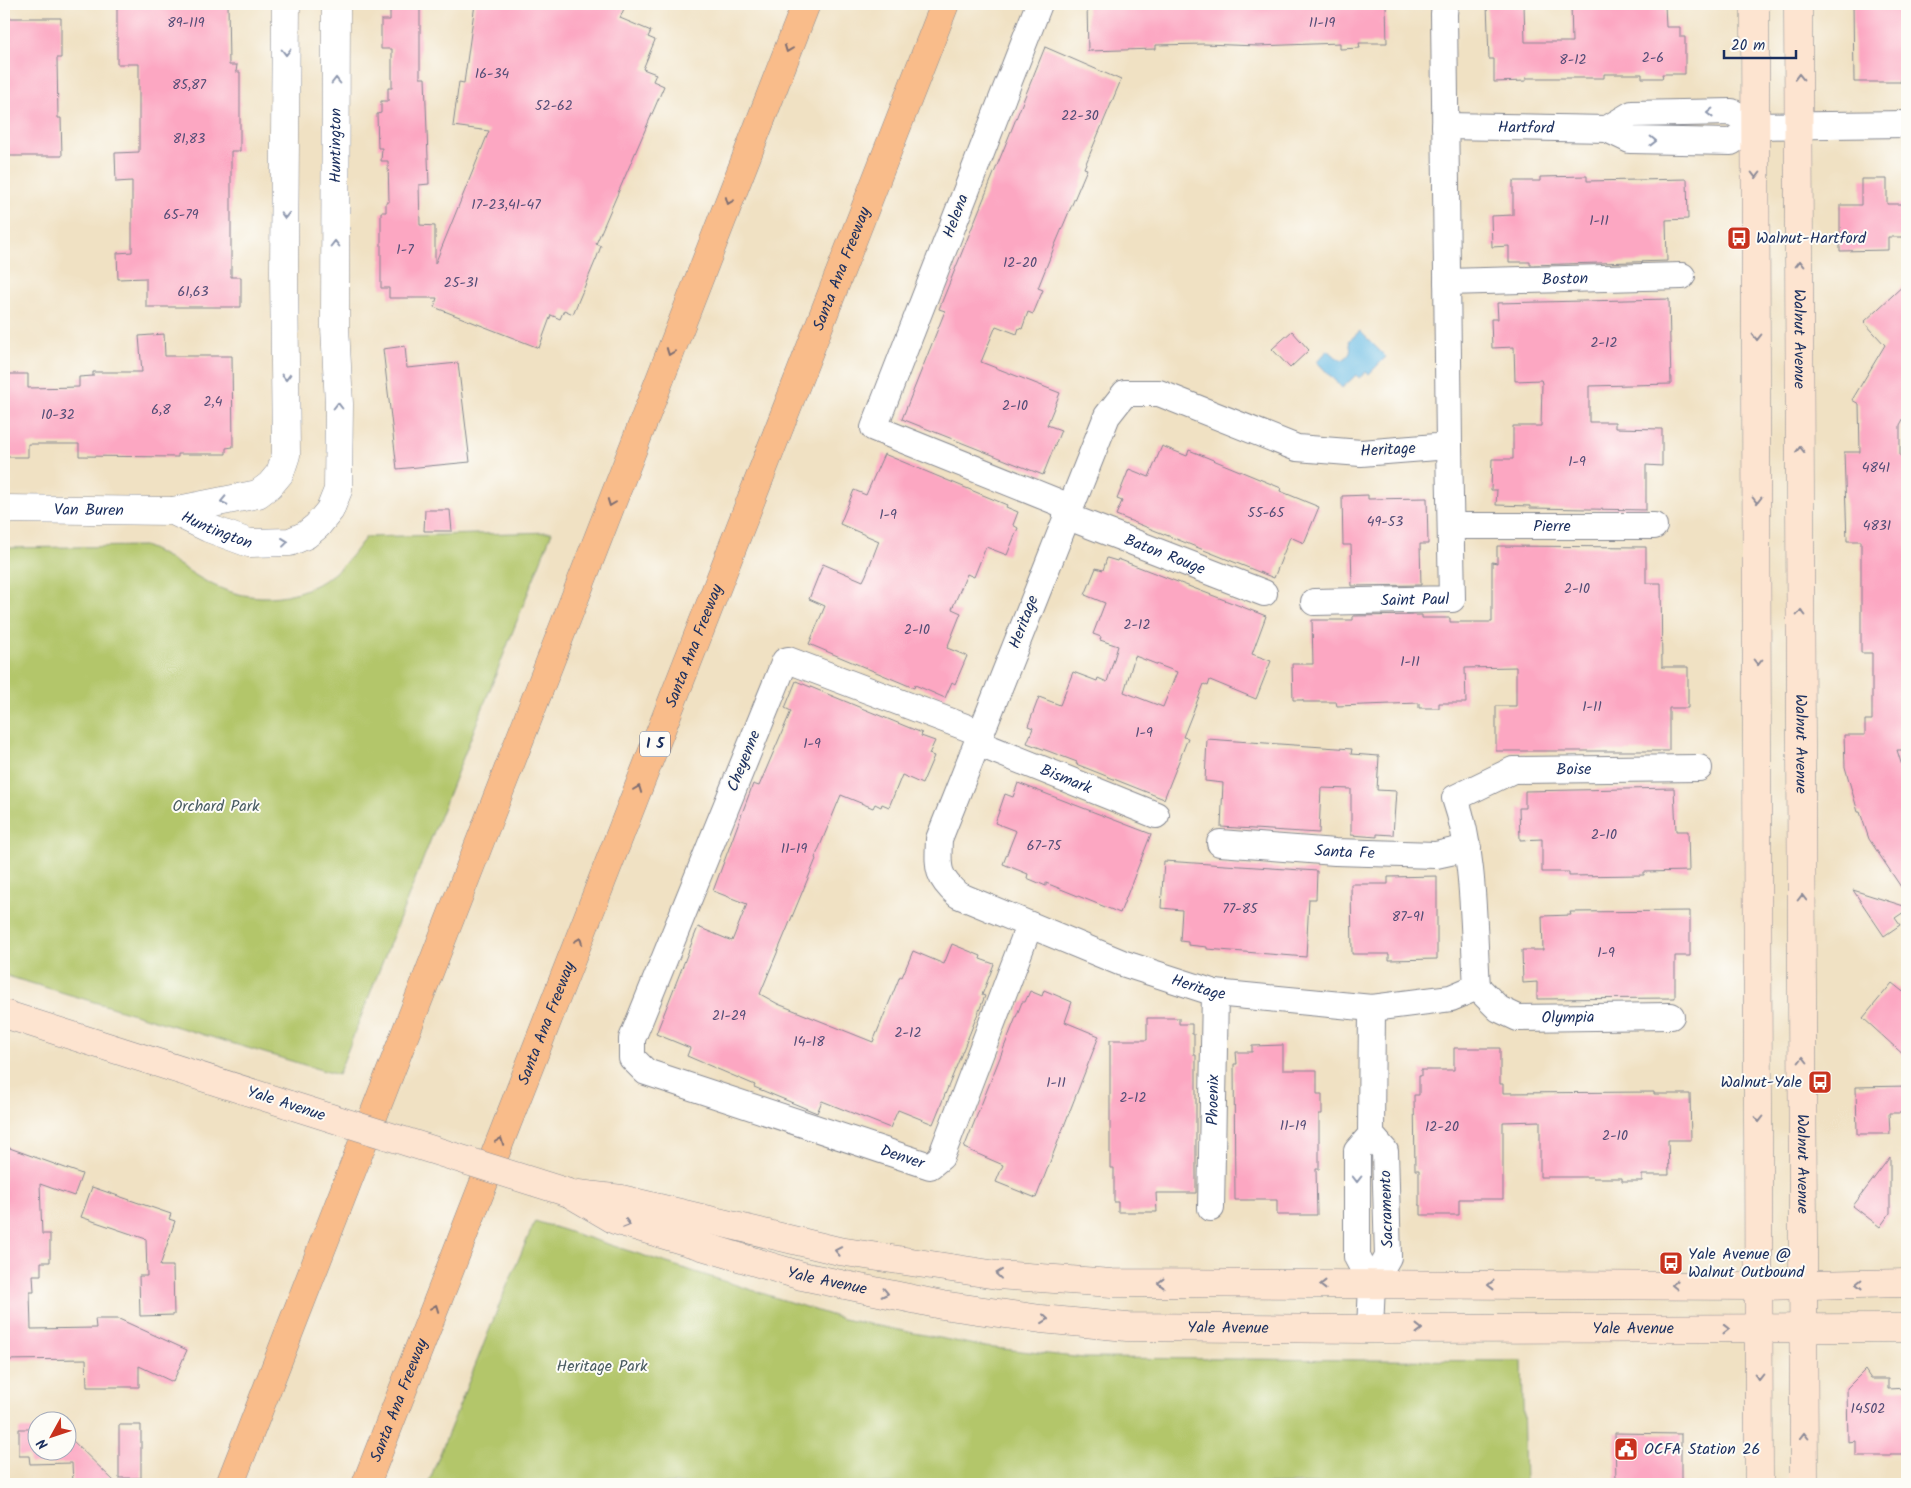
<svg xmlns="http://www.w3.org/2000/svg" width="1911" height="1488" font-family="Kalam,sans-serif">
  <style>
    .green { fill: #b3c66a; stroke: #677a64 }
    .water { fill: #69bce5; stroke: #4276a2 }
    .building { fill: #fca7c2; fill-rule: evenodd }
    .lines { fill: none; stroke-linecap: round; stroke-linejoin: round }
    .minor-casing { stroke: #868890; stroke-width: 28 }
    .tertiary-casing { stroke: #868890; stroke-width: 29 }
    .secondary-casing { stroke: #868890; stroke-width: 29 }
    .motorway-casing { stroke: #868890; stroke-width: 29 }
    .minor { stroke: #fff; stroke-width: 26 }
    .tertiary { stroke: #fff; stroke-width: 28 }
    .secondary { stroke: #fde4d0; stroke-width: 28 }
    .motorway { stroke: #f9bc8a; stroke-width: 28 }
    .secondary-bridge-casing { stroke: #868890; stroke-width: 29; stroke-linecap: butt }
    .secondary-bridge { stroke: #fde4d0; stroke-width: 28 }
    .oneway { stroke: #7f6e72 }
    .oneway2 { stroke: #8d97ae }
    .oneway3 { stroke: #8c8a97 }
    .labels { text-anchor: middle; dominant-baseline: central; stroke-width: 4; stroke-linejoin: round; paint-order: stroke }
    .number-label { font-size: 14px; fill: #534d77 }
    .shield { fill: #fdfcf7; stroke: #5f6c8c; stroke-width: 1 }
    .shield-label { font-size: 15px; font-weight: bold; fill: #1b2f5e }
    .street-label { font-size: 16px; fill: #1b2f5e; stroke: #fdfcf7 }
    .poi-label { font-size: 16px; fill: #1b2f5e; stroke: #fdfcf7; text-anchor: start }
    .park-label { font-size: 16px; fill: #495c62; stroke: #fdfcf7 }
  </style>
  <rect width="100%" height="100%" fill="#fdfcf7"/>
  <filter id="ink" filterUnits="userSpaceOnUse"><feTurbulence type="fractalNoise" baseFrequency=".02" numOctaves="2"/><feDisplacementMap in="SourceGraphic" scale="10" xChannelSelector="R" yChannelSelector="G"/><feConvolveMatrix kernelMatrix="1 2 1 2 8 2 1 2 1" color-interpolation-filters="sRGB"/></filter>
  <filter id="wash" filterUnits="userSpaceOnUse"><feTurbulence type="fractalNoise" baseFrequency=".0096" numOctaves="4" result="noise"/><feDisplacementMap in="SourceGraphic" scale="20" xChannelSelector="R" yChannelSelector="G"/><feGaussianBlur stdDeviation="1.12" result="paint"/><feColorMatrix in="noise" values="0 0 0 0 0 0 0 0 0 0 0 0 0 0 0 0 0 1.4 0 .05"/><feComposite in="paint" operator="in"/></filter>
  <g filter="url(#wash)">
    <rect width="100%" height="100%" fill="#f0e1c3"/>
    <path class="green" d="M552,532L338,1075L4,975V548L144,546C169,555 188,573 211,584C253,605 303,601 339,569C349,560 357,548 366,537Z
      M535,1221L843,1319L985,1347L1084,1358L1522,1361L1525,1484H428L504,1293Z"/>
    <path class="water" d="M1360,331L1386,357L1369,374L1366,372L1359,378L1356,375L1342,388L1317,362L1328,350L1337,358L1342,360C1351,356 1352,350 1349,341Z"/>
    <g id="blocks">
      <path class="building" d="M117,4H228L229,65H237L236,72H240V151H231V277H241V307H146V278L118,279L117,253L132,252V181L116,182L115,153L139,152V64H117Z
        M390,4H420V78H425L429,184L419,185L420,225L435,226V264L489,131L453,126L459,82L464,83L475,4H626L620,18L651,31L648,37L655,40L643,69L656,74L653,81L664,86L596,244L601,246L597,257L573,314L564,310L560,319L551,315L539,348L434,307L437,298H389V288H381V212H386V202H389L388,161H381L382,148H378L377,114L381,113V101H388V88H392V49H381V20H390Z
        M1087,4H1386L1387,43H1359L1360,48L1340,49V43L1258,46L1204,44L1156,45V49L1088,51Z
        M1487,4H1524L1525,42H1572L1571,4H1665L1666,27H1680V37H1685V74H1662L1663,78H1642V74H1604V78H1526V81L1494,82V59H1489Z
        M1853,4H1907V62H1901V82H1854Z
        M4,18H61V58H57L58,118H61L62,156H4Z
        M1045,47L1121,80L1084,168L1087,169L1055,245L1038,288L1043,290L1033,314L1028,312L1022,329L1019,328L1017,334L996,326L981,362L1060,393L1047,425L1061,430L1043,475L902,419L945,311L939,309Z
        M1587,176V181L1687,179L1688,219L1666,220L1667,261L1530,265V262H1509V246L1492,247L1491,216L1513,215V181H1540V177Z
        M1861,179H1887V204H1907V237H1888V250L1840,251V205H1861Z
        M1907,282V412L1900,425V456H1907V750H1897L1907,782V896L1869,839L1860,812H1858L1845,767L1844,735H1865V720H1872V653H1861V541H1847L1844,452H1860L1859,404L1852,400L1885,345L1864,322Z
        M1669,299L1671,384L1589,386V422H1615V428L1662,429V466L1646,465V510L1530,508V506L1496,505L1497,490H1491L1492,459H1513V426H1541L1542,383L1541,380L1515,381L1514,347L1492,348L1491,319H1498L1497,303Z
        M1292,331L1309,350L1290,368L1272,349Z
        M164,334L165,356H232L233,447L226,448V454H178V457L79,456V444H28V457H4V374H28V388L79,387V377L93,376V372H142L139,336Z
        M405,346L407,368L458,363L470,462L397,469L383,349Z
        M1162,446L1187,456L1189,450L1281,488L1280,491L1319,507L1304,543L1290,537L1274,578L1116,515L1122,501L1117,499L1129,469L1149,477Z
        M884,454L1007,505L1006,507L1018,512L1013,525L1018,528L1007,555L986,547L974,577L967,574L952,609L961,613L947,648L967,656L955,684L952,682L945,698L915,685L914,688L809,644L825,606L809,599L823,564L863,581L866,575L879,541L840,524L854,490L866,495Z
        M1368,495V499L1427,498L1428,544H1420L1421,585L1352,586L1351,545H1343L1342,496Z
        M425,510H450L452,531H424Z
        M1497,546L1646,547V583H1661L1662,667H1688V708H1669V751H1496V706H1516V667L1465,668L1466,703H1439V708H1419V703L1337,706L1336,702H1303V700H1293L1292,664H1313L1312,620H1353V616L1422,615V618H1450V622H1492V562L1497,563Z
        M1107,558L1117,561L1118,559L1266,616L1252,654L1271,661L1256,699L1210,680L1208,686L1204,684L1183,737L1188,738L1164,799L1076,764L1077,762L1027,743L1033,728L1028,726L1039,697L1060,705L1073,672L1097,681L1098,678L1107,682L1118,646L1100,640L1101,637L1093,634L1105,603L1085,595L1096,568L1103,570ZM1135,656L1177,672L1163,707L1124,692Z
        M796,681L922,733L921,736L935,741L929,754L934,756L922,784L902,775L889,807L882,804L881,807L875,804L873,808L841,795L815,858L816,859L760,994L778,1004L873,1042L900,976L902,977L913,951L944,964L952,944L981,956L980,959L994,964L982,995L985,996L933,1124L898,1110L890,1128L822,1101L817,1113L754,1087L755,1085L687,1056L690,1048L656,1034L698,927L732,941L747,904L713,891L753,784L759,786L791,711L785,708Z
        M1207,739L1352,749L1351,754L1379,756L1377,790L1396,791L1393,835L1377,834V837L1351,835V789L1321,788L1319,833L1221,827L1223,783L1205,781Z
        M1018,783L1151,834L1120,913L1046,883V886L1027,878L1028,874L1003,864L1016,831L995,823L1005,794L1013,797Z
        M1674,788L1676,831H1688L1689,871L1644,872V875L1569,876V872H1542V839L1520,840L1519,808H1525V791Z
        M1164,861L1317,871L1316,899H1309L1306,957L1207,949V947L1188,945V942L1180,941L1182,910L1161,908Z
        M1437,876V959L1389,960V954H1352L1351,884H1388V877Z
        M1853,890L1907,907V910L1895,918L1900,925L1884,936Z
        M1690,911V956H1675V998L1537,999V982L1523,983L1522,950H1543L1542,916L1571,915L1570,912Z
        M1892,983L1907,995V1058L1863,1018Z
        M1044,990L1072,1002L1065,1022L1099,1036L1036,1198L996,1182L1003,1165L964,1148L1022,1002H1025L1030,991L1042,996Z
        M1147,1018H1179V1024H1192V1034H1194V1055H1196V1193H1156L1157,1212H1118V1202H1114V1168H1110V1040H1147Z
        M1283,1045V1070H1317V1094H1322V1114H1319V1169H1316L1317,1215H1277V1200H1235L1234,1064H1237L1236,1052H1252V1046Z
        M1454,1048H1500V1084H1503V1093L1654,1092V1094H1690L1691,1140H1668L1669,1175H1642V1181H1622V1178H1593V1177H1540V1121L1503,1122V1199H1459V1215H1421V1205H1419V1170H1415L1414,1095H1419V1076H1421V1070H1454Z
        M1907,1086V1113H1889L1890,1134H1857L1856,1087Z
        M4,1146L82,1174L74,1196L40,1184L42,1234H50V1262H41V1275H33L34,1292H30L31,1329L96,1328L95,1319H119L187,1350L173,1382L139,1366V1387H87L86,1359L4,1360Z
        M1890,1157V1213L1880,1227L1853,1206Z
        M92,1187L171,1214L169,1219L175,1221L160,1266H173L174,1315L140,1316L139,1276H147L146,1239L81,1217Z
        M1865,1370L1871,1379H1888V1389L1907,1388V1454H1890V1456H1856V1441L1848,1442L1847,1388Z
        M119,1425H141V1478H119Z
        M19,1429H38V1450H68L69,1429V1437L117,1484H73L72,1463L30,1464L29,1456H19Z
        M1615,1433L1681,1434V1484H1620V1482H1616Z"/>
    </g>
  </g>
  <g filter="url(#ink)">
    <use href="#blocks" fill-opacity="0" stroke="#868890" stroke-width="1"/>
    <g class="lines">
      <g class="minor-casing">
        <g id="minor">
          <path d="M1039,4L874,428L1070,507"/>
          <path id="s1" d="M1445,4L1444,14L1449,446L1361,453L1297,448L1159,393H1125L1107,416L939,839C938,867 936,876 958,895L1122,963L1215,993L1372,1008L1451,998L1477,987C1473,926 1475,855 1455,798L1513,770L1699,768"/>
          <path id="s2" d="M1445,126L1607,129L1630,140L1731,142L1756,126"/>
          <path d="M1607,129L1632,114L1732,112L1756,126L1907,124"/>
          <path id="s3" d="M1447,282L1682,276"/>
          <path id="s4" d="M1066,516L1264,593"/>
          <path id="s5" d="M1451,526H1654"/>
          <path id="s6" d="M1314,602L1452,599L1449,446"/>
          <path id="s7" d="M981,733L788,660L785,661L632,1039V1058L646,1072L930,1166L941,1157L1029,926"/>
          <path id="s8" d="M977,743L1156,815"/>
          <path id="s9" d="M1220,843L1335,852L1436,855L1468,848"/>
          <path id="s10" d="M1477,987L1499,1009L1518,1018L1671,1016"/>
          <path d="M1372,1008L1371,1135L1357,1151V1257L1372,1285"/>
          <path id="s11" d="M1211,1208L1215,993"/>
          <path d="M1370,1329L1372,1285L1388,1257L1385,1151L1371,1135"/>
        </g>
      </g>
      <g class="tertiary-casing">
        <g id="tertiary">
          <path id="s12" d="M4,509L173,511L258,494L270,485L280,473L286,455L284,271L286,4"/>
          <path id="s13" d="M173,511L208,528L249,543L290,542L306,535L317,526L330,510L338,490L339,404L335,327L336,4"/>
        </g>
      </g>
      <g class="secondary-casing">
        <g id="secondary">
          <path d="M1755,4L1759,1484"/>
          <path id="s14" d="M1798,4L1804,1484"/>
          <path d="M4,1014L290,1105"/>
          <path id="s15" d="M569,1193L615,1220L802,1276L942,1305L1041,1319L1127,1327L1370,1329L1907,1328"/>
          <path d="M578,1194L622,1199L839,1251L997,1275L1112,1283L1758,1286L1907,1283"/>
        </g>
      </g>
      <g class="motorway-casing">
        <g id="motorway">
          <path d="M230,1484L806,4"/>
          <path id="s16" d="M366,1484L945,4"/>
        </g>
      </g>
      <use href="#minor" class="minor"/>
      <use href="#tertiary" class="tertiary"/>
      <use href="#secondary" class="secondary"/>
      <use href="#motorway" class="motorway"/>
      <g class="secondary-bridge-casing">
        <path id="secondary-bridge" d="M290,1105L569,1193"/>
      </g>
      <use href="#secondary-bridge" class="secondary-bridge"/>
    </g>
    <defs><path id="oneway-chevron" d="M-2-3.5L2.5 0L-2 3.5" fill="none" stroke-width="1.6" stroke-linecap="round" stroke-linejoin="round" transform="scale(1.25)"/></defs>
    <g class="oneway">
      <use href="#oneway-chevron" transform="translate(788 49) rotate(111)"/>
      <use href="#oneway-chevron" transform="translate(729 201) rotate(111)"/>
      <use href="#oneway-chevron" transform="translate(670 352) rotate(111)"/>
      <use href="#oneway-chevron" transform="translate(611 503) rotate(111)"/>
      <use href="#oneway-chevron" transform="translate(638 789) rotate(-69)"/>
      <use href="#oneway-chevron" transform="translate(579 941) rotate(-69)"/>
      <use href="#oneway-chevron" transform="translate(500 1141) rotate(-69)"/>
      <use href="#oneway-chevron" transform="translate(435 1308) rotate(-69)"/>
    </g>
    <g class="oneway2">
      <use href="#oneway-chevron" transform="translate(286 52) rotate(90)"/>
      <use href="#oneway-chevron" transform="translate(336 81) rotate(-90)"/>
      <use href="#oneway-chevron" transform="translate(1710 113) rotate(179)"/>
      <use href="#oneway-chevron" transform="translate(1653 141) rotate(1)"/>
      <use href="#oneway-chevron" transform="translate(285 215) rotate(91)"/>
      <use href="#oneway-chevron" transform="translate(335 244) rotate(-90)"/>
      <use href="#oneway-chevron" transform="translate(286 377) rotate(89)"/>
      <use href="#oneway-chevron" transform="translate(338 406) rotate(-90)"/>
      <use href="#oneway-chevron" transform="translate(224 501) rotate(168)"/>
      <use href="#oneway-chevron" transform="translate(285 542) rotate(-7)"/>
      <use href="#oneway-chevron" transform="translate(1357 1179) rotate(90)"/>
    </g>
    <g class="oneway3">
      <use href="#oneway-chevron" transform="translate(1799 77) rotate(-91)"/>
      <use href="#oneway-chevron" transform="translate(1756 175) rotate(90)"/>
      <use href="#oneway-chevron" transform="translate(1800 264) rotate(-90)"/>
      <use href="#oneway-chevron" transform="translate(1757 337) rotate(90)"/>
      <use href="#oneway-chevron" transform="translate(1800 450) rotate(-90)"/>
      <use href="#oneway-chevron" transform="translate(1757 500) rotate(90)"/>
      <use href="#oneway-chevron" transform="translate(1801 613) rotate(-90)"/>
      <use href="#oneway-chevron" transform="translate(1758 662) rotate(90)"/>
      <use href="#oneway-chevron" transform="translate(1802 898) rotate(-90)"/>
      <use href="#oneway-chevron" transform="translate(1803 1060) rotate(-90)"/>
      <use href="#oneway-chevron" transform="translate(1759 1119) rotate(90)"/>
      <use href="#oneway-chevron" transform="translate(627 1224) rotate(17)"/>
      <use href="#oneway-chevron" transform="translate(838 1251) rotate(-169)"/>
      <use href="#oneway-chevron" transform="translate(999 1274) rotate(-174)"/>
      <use href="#oneway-chevron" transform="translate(1161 1283) rotate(-180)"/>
      <use href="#oneway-chevron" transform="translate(1859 1284) rotate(179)"/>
      <use href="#oneway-chevron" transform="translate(1323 1285) rotate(-180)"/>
      <use href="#oneway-chevron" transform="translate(1491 1285) rotate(180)"/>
      <use href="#oneway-chevron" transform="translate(1675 1285) rotate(-179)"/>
      <use href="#oneway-chevron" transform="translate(885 1293) rotate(12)"/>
      <use href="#oneway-chevron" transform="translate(1045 1319) rotate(6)"/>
      <use href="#oneway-chevron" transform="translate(1419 1329)"/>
      <use href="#oneway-chevron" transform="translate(1726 1329)"/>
      <use href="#oneway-chevron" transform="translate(1759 1377) rotate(90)"/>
      <use href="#oneway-chevron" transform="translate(1804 1436) rotate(-90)"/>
    </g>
  </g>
  <defs>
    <g id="bus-square" transform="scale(1.25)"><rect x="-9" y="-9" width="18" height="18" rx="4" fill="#c8321e" stroke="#fdfcf7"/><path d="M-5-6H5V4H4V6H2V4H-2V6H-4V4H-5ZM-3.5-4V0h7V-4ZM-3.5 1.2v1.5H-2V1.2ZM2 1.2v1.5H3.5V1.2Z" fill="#fff"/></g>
    <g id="civic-square" transform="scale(1.25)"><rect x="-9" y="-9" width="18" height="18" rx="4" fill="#c8321e" stroke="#fdfcf7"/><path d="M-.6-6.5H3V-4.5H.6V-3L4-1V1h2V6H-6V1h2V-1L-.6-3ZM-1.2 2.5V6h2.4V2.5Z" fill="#fff"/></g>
  </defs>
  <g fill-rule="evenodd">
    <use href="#bus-square" x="1739" y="238"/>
    <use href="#bus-square" x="1820" y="1082"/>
    <use href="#bus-square" x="1671" y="1263"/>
    <use href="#civic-square" x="1626" y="1449"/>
  </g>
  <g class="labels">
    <g class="number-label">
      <text x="186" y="23">89-119</text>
      <text x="1322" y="23">11-19</text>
      <text x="1653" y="58">2-6</text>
      <text x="1573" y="60">8-12</text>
      <text x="492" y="74">16-34</text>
      <text x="189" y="85">85,87</text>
      <text x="554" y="106">52-62</text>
      <text x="1080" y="116">22-30</text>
      <text x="189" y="139">81,83</text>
      <text x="506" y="205">17-23,41-47</text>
      <text x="181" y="215">65-79</text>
      <text x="1599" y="221">1-11</text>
      <text x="405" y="250">1-7</text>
      <text x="1020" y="263">12-20</text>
      <text x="461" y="283">25-31</text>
      <text x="193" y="292">61,63</text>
      <text x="1604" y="343">2-12</text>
      <text x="213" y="402">2,4</text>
      <text x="1015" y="406">2-10</text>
      <text x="161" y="410">6,8</text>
      <text x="58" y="415">10-32</text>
      <text x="1577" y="462">1-9</text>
      <text x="1876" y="468">4841</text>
      <text x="1266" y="513">55-65</text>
      <text x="888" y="515">1-9</text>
      <text x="1385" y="522">49-53</text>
      <text x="1877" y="526">4831</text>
      <text x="1577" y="589">2-10</text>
      <text x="1137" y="625">2-12</text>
      <text x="917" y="630">2-10</text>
      <text x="1410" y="662">1-11</text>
      <text x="1592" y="707">1-11</text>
      <text x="1144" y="733">1-9</text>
      <text x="812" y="744">1-9</text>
      <text x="1604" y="835">2-10</text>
      <text x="1044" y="846">67-75</text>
      <text x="794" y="849">11-19</text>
      <text x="1240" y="909">77-85</text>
      <text x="1408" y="917">87-91</text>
      <text x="1606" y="953">1-9</text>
      <text x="729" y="1016">21-29</text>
      <text x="908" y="1033">2-12</text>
      <text x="809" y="1042">14-18</text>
      <text x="1056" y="1083">1-11</text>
      <text x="1133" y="1098">2-12</text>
      <text x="1293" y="1126">11-19</text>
      <text x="1442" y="1127">12-20</text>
      <text x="1615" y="1136">2-10</text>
      <text x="1868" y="1409">14502</text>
    </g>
    <rect class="shield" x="640" y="731.5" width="30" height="25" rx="4"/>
    <g class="shield-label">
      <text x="655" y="744">I 5</text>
    </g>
    <g class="street-label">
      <text stroke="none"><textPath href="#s2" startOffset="81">Hartford</textPath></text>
      <text stroke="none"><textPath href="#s13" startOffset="542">Huntington</textPath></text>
      <text transform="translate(956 216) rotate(-69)">Helena</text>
      <text stroke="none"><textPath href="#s16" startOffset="1305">Santa Ana Freeway</textPath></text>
      <text stroke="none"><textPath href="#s3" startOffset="118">Boston</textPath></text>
      <text stroke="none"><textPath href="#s14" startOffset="335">Walnut Avenue</textPath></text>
      <text transform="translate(1388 450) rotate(-3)">Heritage</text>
      <text stroke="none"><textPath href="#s12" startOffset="85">Van Buren</textPath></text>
      <text stroke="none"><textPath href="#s5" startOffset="101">Pierre</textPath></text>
      <text stroke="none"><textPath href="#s13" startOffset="48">Huntington</textPath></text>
      <text stroke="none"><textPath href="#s4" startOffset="106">Baton Rouge</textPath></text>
      <text stroke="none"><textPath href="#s6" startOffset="101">Saint Paul</textPath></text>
      <text transform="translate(1024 622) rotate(-69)">Heritage</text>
      <text stroke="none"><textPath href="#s16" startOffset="900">Santa Ana Freeway</textPath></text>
      <text stroke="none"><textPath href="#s14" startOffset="740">Walnut Avenue</textPath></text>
      <text transform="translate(744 761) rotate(-68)">Cheyenne</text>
      <text stroke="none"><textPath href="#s1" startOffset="2181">Boise</textPath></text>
      <text stroke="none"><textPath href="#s8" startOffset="96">Bismark</textPath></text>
      <text stroke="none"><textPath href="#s9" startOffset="125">Santa Fe</textPath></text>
      <text stroke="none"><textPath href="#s1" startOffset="1582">Heritage</textPath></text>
      <text stroke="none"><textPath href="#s10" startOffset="102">Olympia</textPath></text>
      <text stroke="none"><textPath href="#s16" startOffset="495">Santa Ana Freeway</textPath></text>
      <text stroke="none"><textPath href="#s11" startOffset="108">Phoenix</textPath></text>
      <text transform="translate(286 1104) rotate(18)">Yale Avenue</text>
      <text stroke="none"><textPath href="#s7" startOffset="926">Denver</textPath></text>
      <text stroke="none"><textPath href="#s14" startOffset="1160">Walnut Avenue</textPath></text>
      <text transform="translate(1387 1209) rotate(-92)">Sacramento</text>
      <text stroke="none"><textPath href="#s15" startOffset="274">Yale Avenue</textPath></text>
      <text stroke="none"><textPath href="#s15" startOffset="679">Yale Avenue</textPath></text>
      <text stroke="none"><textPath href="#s15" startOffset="1084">Yale Avenue</textPath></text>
      <text stroke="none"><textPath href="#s16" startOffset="90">Santa Ana Freeway</textPath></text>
    </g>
    <g class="poi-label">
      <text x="1756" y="238">Walnut-Hartford</text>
      <text x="1802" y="1082" text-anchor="end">Walnut-Yale</text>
      <text x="1688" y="1254">Yale Avenue @<tspan x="1688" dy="18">Walnut Outbound</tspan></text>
      <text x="1644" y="1449">OCFA Station 26</text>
    </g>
    <g class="park-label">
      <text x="216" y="806">Orchard Park</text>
      <text x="602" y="1366">Heritage Park</text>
    </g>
  </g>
  <rect width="1911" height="1488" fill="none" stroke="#fdfcf7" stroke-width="20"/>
  <g transform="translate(52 1436) rotate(230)"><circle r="24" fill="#fdfcf7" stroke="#a3aaba"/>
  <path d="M0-4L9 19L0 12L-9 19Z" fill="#c8321e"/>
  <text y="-8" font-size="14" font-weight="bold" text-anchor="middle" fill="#1b2f5e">N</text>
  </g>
  <path d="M1724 50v8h72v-8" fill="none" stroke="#1b2f5e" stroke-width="2.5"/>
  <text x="1731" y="50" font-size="15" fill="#1b2f5e" stroke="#fdfcf7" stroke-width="4" paint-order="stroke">20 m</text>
</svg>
